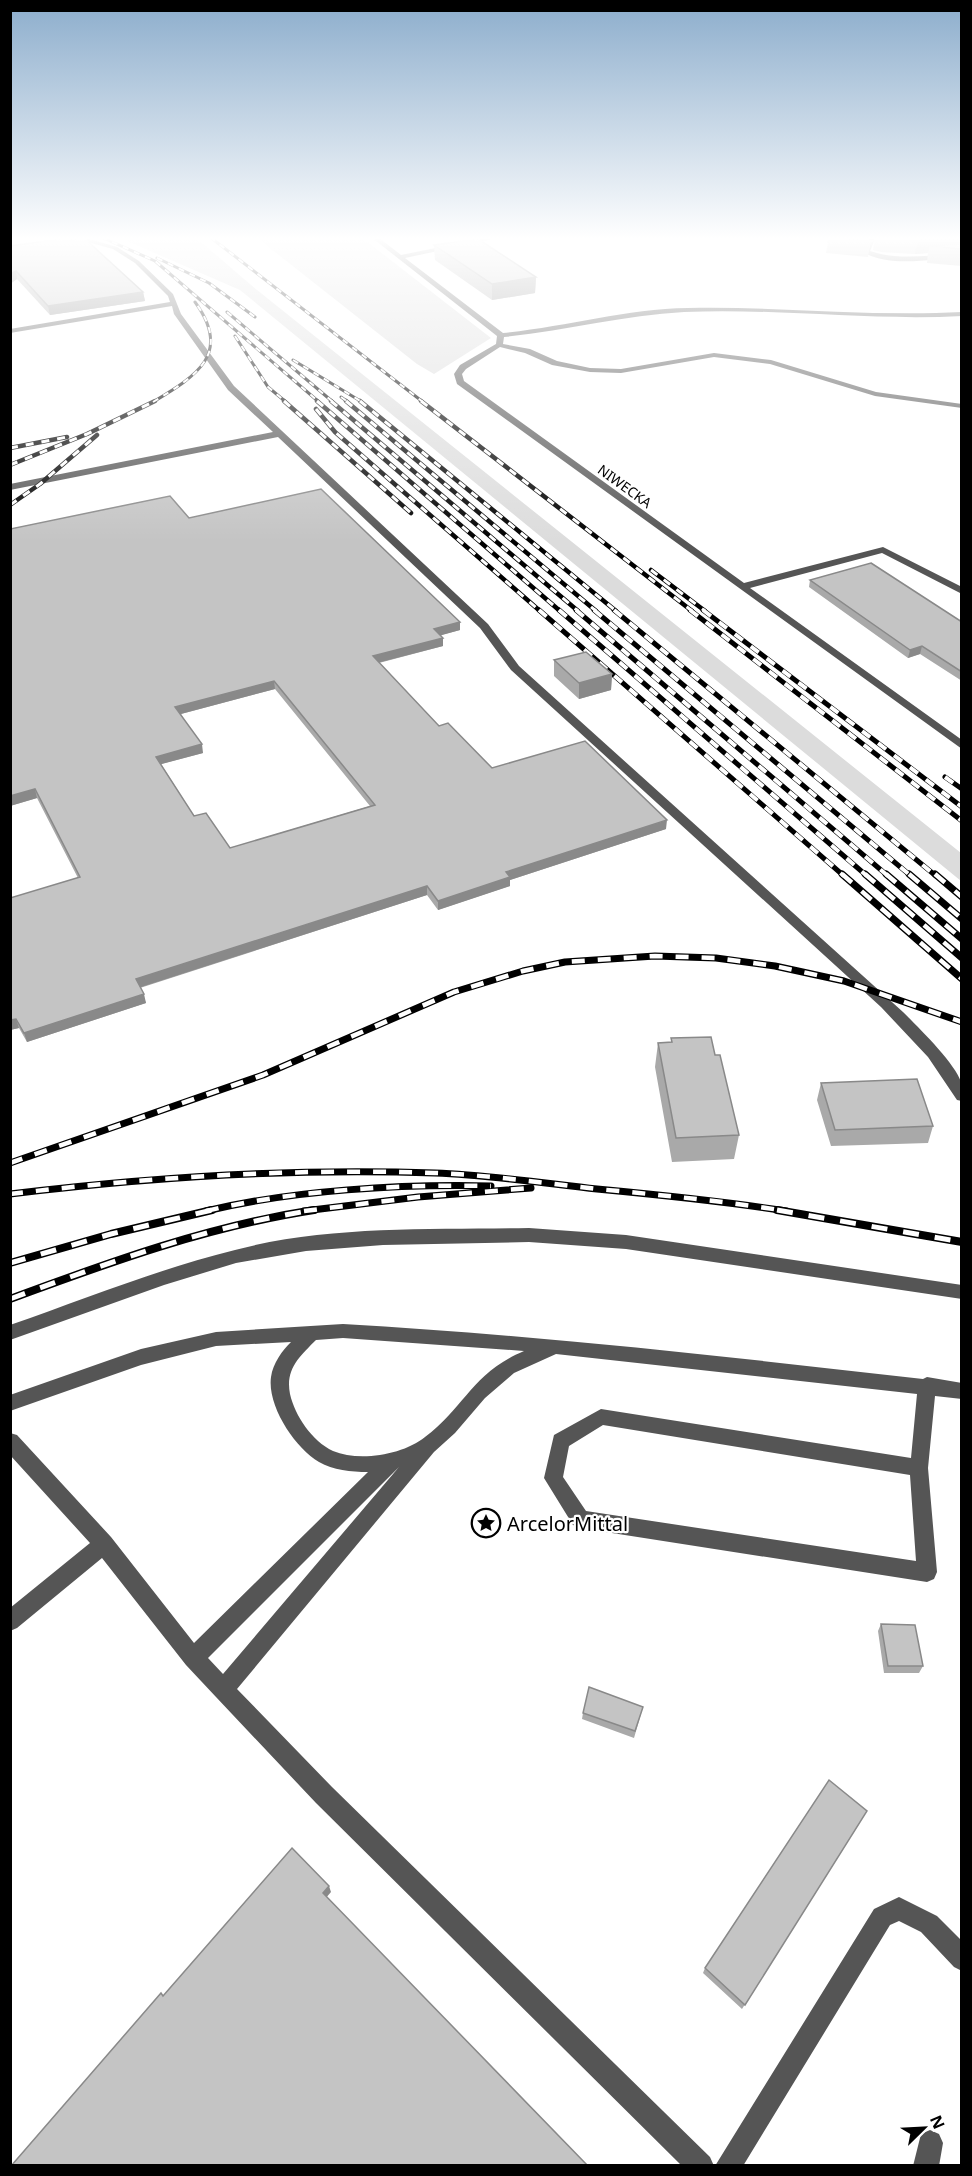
<svg xmlns="http://www.w3.org/2000/svg" width="972" height="2176" font-family="'Noto Sans',sans-serif">
  <style>
    .green { fill: #dcdcdc }
    .lines { fill: none; stroke-linecap: round; stroke-linejoin: round }
    .minor { fill: #555; fill-rule: evenodd }
    .rail-far4-casing { stroke: #000; stroke-width: 3 }
    .rail-far3-casing { stroke: #000; stroke-width: 4.5 }
    .rail-far2-casing { stroke: #000; stroke-width: 5 }
    .rail-far1-casing { stroke: #000; stroke-width: 7 }
    .rail-casing { stroke: #000; stroke-width: 8 }
    .rail-far4 { stroke: #fff; stroke-width: 2; stroke-dasharray: 6; stroke-linecap: butt }
    .rail-far3 { stroke: #fff; stroke-width: 3; stroke-dasharray: 8; stroke-linecap: butt }
    .rail-far2 { stroke: #fff; stroke-width: 4; stroke-dasharray: 10; stroke-linecap: butt }
    .rail-far1 { stroke: #fff; stroke-width: 4.5; stroke-dasharray: 13; stroke-linecap: butt }
    .rail { stroke: #fff; stroke-width: 5; stroke-dasharray: 16; stroke-linecap: butt }
    .wall { fill: #a9a9a9; fill-rule: evenodd }
    .shaded-wall { fill: #898989 }
    .building { fill: #c4c4c4; stroke: #898989; stroke-width: 1.5; fill-rule: evenodd }
    .labels { text-anchor: middle; dominant-baseline: central; stroke-width: 4.5; stroke-linejoin: round; paint-order: stroke }
    .far-street-label { font-size: 14px; fill: #000; stroke: #fff }
    .near-poi-label { font-size: 20px; fill: #000; stroke: #fff; text-anchor: start }
  </style>
  <rect width="100%" height="100%" fill="#fff"/>
  <path class="green" d="M118,237H195L257,290L961,853V881L240,290Z
    M256,237H361L491,338L434,374L417,364Z"/>
  <g class="lines">
    <path class="minor" d="M371,237H378L401,255L490,237H503L405,258L503,333C565,327 625,309 688,308C779,306 870,317 962,312V316C869,321 777,308 684,312C624,315 565,331 504,337L503,344L530,349L557,361L590,368L621,369L714,353L771,360L876,392L962,404V408L875,396L770,364L714,357L621,373L590,372L552,365L525,353L500,347L466,369L462,374L464,381L744,583L883,547L962,587V594L882,553L750,588L962,740V749L457,384L454,374L460,365L496,344L497,336Z
      M870,237H876L870,251C899,261 931,255 962,253V257C931,259 890,268 863,252Z
      M86,238L117,247L139,261L173,294L181,314L234,386L488,624L519,666L903,1012C918,1027 955,1063 961,1082C963,1088 962,1096 962,1101L957,1100L928,1057L881,1007L511,670L480,628L278,437L10,490V484L273,432L228,390L174,314L172,306L10,333V329L170,302L168,296L135,263L113,249L84,241Z
      M529,1228L626,1235L962,1285V1299L626,1249L529,1242L383,1245L306,1251L236,1263L164,1285L10,1340V1325C85,1299 158,1269 235,1250C329,1225 432,1230 529,1228Z
      M343,1324C537,1335 730,1357 923,1379L927,1377L962,1383V1399L935,1396L928,1468L937,1572L934,1579L927,1582L580,1528L573,1525L544,1478L554,1435L601,1409L911,1458L917,1394L556,1354L514,1373L485,1398L455,1433L434,1452L237,1689L332,1787L710,2157L714,2166H682L316,1803L216,1697L186,1665L102,1558L17,1628L10,1631V1608L90,1543L10,1455V1433L17,1435L111,1537L194,1643L368,1472C351,1472 333,1470 319,1462C295,1448 267,1406 271,1377C273,1363 282,1351 291,1342L216,1346L141,1365L10,1411V1395L141,1349L216,1332ZM343,1338L524,1351C472,1373 465,1407 425,1437C403,1455 359,1462 333,1451C312,1441 295,1416 290,1394C285,1369 300,1356 316,1340ZM603,1425L910,1475L916,1561L586,1511L563,1477L569,1446ZM399,1467L223,1674L208,1658Z
      M899,1897L937,1916L962,1941V1971L954,1967L921,1932L899,1921L890,1925L743,2166H715L874,1909Z
      M930,2130L939,2134L943,2143L939,2166H913L921,2134Z"/>
    <g class="rail-far4-casing">
      <path id="rail-far4" d="M101,237L155,261L319,402
        M210,237L423,402
        M157,258L209,283L255,317
        M227,312L333,402
        M235,336L268,387L286,402
        M293,360L362,402
        M341,397L348,402
        M153,402C196,376 233,354 195,302"/>
    </g>
    <g class="rail-far3-casing">
      <path id="rail-far3" d="M284,401L411,513
        M317,401L560,611
        M331,401L578,611
        M346,401L596,611
        M360,401L616,611
        M421,401L692,611
        M316,409L335,432L540,611
        M10,448L67,437
        M10,465L87,434L155,401
        M10,505L40,484L97,435
        M651,570L705,611"/>
    </g>
    <g class="rail-far2-casing">
      <path id="rail-far2" d="M539,610L844,876
        M559,610L867,876
        M576,610L888,876
        M594,610L911,876
        M614,610L936,876
        M690,610L962,821
        M703,610L962,807
        M945,777L962,789"/>
    </g>
    <g class="rail-far1-casing">
      <path id="rail-far1" d="M842,874L962,979
        M865,874L962,958
        M886,874L962,939
        M909,874L962,919
        M935,874L962,897
        M10,1163L263,1075L454,992L523,971L565,962L655,956L716,958L775,966L844,981L962,1022
        M10,1194C151,1177 293,1168 435,1173C489,1175 543,1183 597,1189C661,1195 723,1201 786,1211
        M206,1211C293,1190 401,1184 491,1186
        M304,1211L418,1197L531,1188"/>
    </g>
    <g class="rail-casing">
      <path id="rail" d="M777,1210L962,1242
        M10,1263L111,1234L212,1210
        M10,1299C110,1262 209,1226 314,1210"/>
    </g>
    <use href="#rail-far4" class="rail-far4"/>
    <use href="#rail-far3" class="rail-far3"/>
    <use href="#rail-far2" class="rail-far2"/>
    <use href="#rail-far1" class="rail-far1"/>
    <use href="#rail" class="rail"/>
  </g>
  <path class="wall" d="M828,237H867L871,241L868,257L826,253L828,243H827Z
    M875,237H962V266L927,263L928,253L915,254L881,252L873,250Z
    M64,241L143,292L145,301L50,315L17,279L10,284V246Z
    M434,245L536,277L535,293L492,300L435,260Z
    M189,518L460,630L441,635L443,638V646L379,663L439,726L492,768L666,829L510,880V886L438,910L427,895L140,988L146,1003L27,1042L19,1028L10,1030L78,878L37,798L10,806V529ZM275,689L370,806L230,848L194,816L161,764L203,753L181,714Z
    M810,580L962,622V681L920,654L908,658L809,587Z
    M554,660L612,674L611,690L579,699L554,676Z
    M671,1038L715,1055L739,1135L734,1159L672,1162L655,1067L658,1043L671,1042Z
    M821,1083L933,1126L928,1143L831,1146L817,1100Z
    M881,1624L923,1666L919,1673H884L878,1631Z
    M643,1707L634,1738L582,1719L583,1713Z
    M867,1811L742,2009L703,1973L705,1968Z"/>
  <path class="shaded-wall" d="M934,237H962V249L930,246L928,253L915,254L918,238Z
    M16,271L17,279L10,284V274Z
    M536,277L535,293L492,300V284Z
    M143,292L145,301L50,315L48,306Z
    M460,622V630L435,637L434,629Z
    M443,638V646L373,664V656Z
    M922,646L920,654L908,658L910,650Z
    M612,674L611,690L579,699V683Z
    M274,681L275,689L177,715L175,707Z
    M202,744L203,753L158,765L156,757Z
    M35,789L37,798L10,806V796Z
    M667,820L666,829L510,880V886L438,910V901L506,872Z
    M427,886V895L138,988L136,979Z
    M144,994L146,1003L27,1042L24,1033Z
    M16,1019L19,1028L10,1030V1020Z
    M329,1886L331,1892L325,1899L323,1893Z"/>
  <path class="building" d="M832,237H866L871,241Z
    M902,237H934L918,238Z
    M84,238L143,292L48,306L16,271L10,274V246L61,239L64,241Z
    M478,239L536,277L492,284L434,245Z
    M962,244V249L930,246Z
    M321,489L460,622L434,629L443,638L373,656L439,726L448,723L492,768L585,741L667,820L506,872L510,877L438,901L427,886L136,979L144,994L24,1033L16,1019L10,1020V898L80,877L35,789L10,796V529L170,496L189,518ZM274,681L375,805L230,848L206,813L194,816L156,757L202,744L175,707Z
    M871,563L962,622V672L922,646L910,650L810,580Z
    M586,652L612,674L579,683L554,660Z
    M711,1037L715,1055H720L739,1135L676,1138L658,1043L672,1042L671,1038Z
    M917,1079L933,1126L835,1130L821,1083Z
    M881,1624L915,1625L923,1666H888Z
    M589,1687L643,1707L635,1731L583,1713Z
    M829,1780L867,1811L745,2005L705,1968Z
    M292,1848L329,1886L323,1893L588,2166H11L161,1993L163,1996Z"/>
  <linearGradient id="sky" x2="0" y2="1"><stop stop-color="#8cadcc"/><stop offset="0.44" stop-color="#fff"/><stop offset="1" stop-color="#fff" stop-opacity="0"/></linearGradient>
  <rect width="972" height="542" fill="url(#sky)"/>
  <defs>
    <g id="sight-ring" transform="scale(1.5)"><circle r="9.5" fill="#fff" stroke="#000" stroke-width="1.5"/><path d="M0-6L1.8-2.2L6-1.7L2.9 1.2L3.7 5.4L0 3.3L-3.7 5.4L-2.9 1.2L-6-1.7L-1.8-2.2Z" fill="#000"/></g>
  </defs>
  <g fill-rule="evenodd">
    <use href="#sight-ring" x="486" y="1523"/>
  </g>
  <g class="labels">
    <g class="far-street-label">
      <text transform="translate(625 486) rotate(36)">NIWECKA</text>
    </g>
    <g class="near-poi-label">
      <text x="507" y="1523">ArcelorMittal</text>
    </g>
  </g>
  <rect width="972" height="2176" fill="none" stroke="#000000" stroke-width="24"/>
  <g transform="translate(924 2128) rotate(66)" stroke="#ffffff" stroke-width="4.5" paint-order="stroke">
  <path d="M0-4.5L10 22L0 15L-10 22Z" fill="#000000"/>
  <text y="-9" font-size="16" font-weight="bold" text-anchor="middle" fill="#000000">N</text>
  </g>
</svg>
